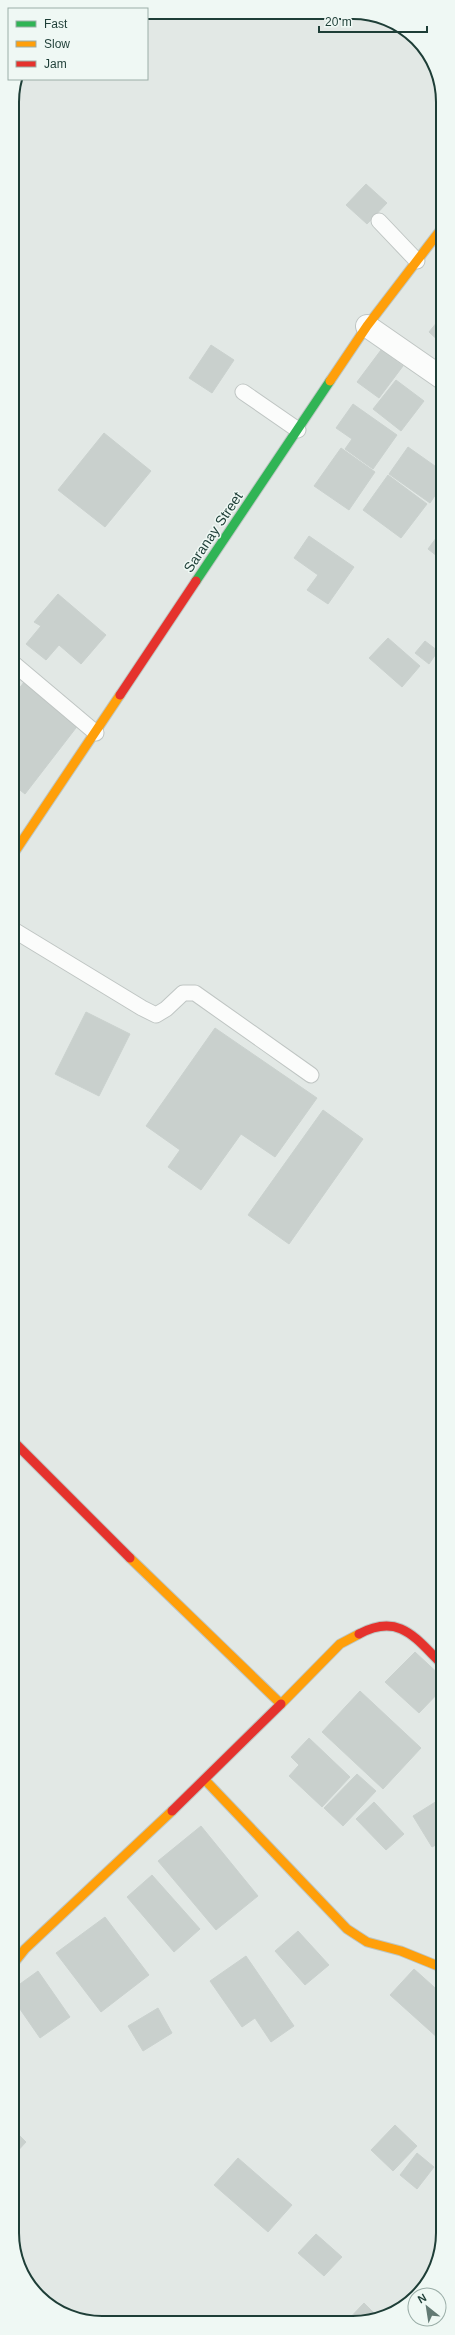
<svg xmlns="http://www.w3.org/2000/svg" width="455" height="2335" font-family="Arial,sans-serif">
  <style>
    .building { fill: #c9d0cd; stroke: #cad1ce }
    .lines { fill: none; stroke-linecap: round; stroke-linejoin: round }
    .lane-casing { stroke: #bfc5c3; stroke-width: 17 }
    .street-casing { stroke: #bfc5c3; stroke-width: 24 }
    .fast-casing { stroke: #bdc6c3; stroke-width: 11 }
    .slow-casing { stroke: #bdc6c3; stroke-width: 11 }
    .jam-casing { stroke: #bdc6c3; stroke-width: 11 }
    .lane { stroke: #fbfcfb; stroke-width: 15 }
    .street { stroke: #fbfcfb; stroke-width: 22 }
    .fast { stroke: #30b455; stroke-width: 9 }
    .slow { stroke: #ff9f0a; stroke-width: 9 }
    .jam { stroke: #e5322d; stroke-width: 9 }
    .labels { text-anchor: middle; dominant-baseline: central; stroke-width: 3; stroke-linejoin: round; paint-order: stroke }
    .street-label { font-size: 14px; fill: #1e3e37; stroke: #eff8f4 }
    .rim { fill: none; stroke: #1e3e37; stroke-width: 2 }
  </style>
  <rect width="100%" height="100%" fill="#e2e8e5"/>
  <path class="building" d="M366,184L387,203L367,224L346,205Z
    M442,316V344L429,332Z
    M211,345L234,360L212,393L189,378Z
    M381,350L403,366L379,398L357,382Z
    M396,380L424,401L401,431L373,409Z
    M353,404L397,435L373,469L345,449L352,439L336,428Z
    M104,433L151,471L105,527L58,490Z
    M408,447L442,471V485L430,503L389,474Z
    M341,448L375,472L349,510L314,486Z
    M388,475L427,504L401,538L363,510Z
    M442,530V560L428,549Z
    M309,536L354,567L328,604L307,590L318,575L294,558Z
    M58,594L106,635L81,664L59,645L46,660L26,644L41,626L34,622Z
    M12,595L19,601L12,610Z
    M388,638L420,666L402,687L369,658Z
    M425,641L438,651L429,664L415,653Z
    M12,677L20,683L12,692Z
    M24,682L79,724L25,794L12,784V767L18,760L12,755V698Z
    M86,1012L130,1034L99,1096L55,1074Z
    M215,1028L317,1098L275,1157L241,1134L201,1190L168,1167L180,1150L146,1126Z
    M323,1110L363,1139L289,1244L248,1215Z
    M415,1652L443,1678V1688L419,1713L385,1682Z
    M360,1691L421,1748L383,1789L322,1732Z
    M309,1738L350,1777L322,1807L289,1776L299,1765L291,1757Z
    M357,1774L376,1791L343,1826L324,1808Z
    M437,1801L443,1810V1841L432,1847L413,1816Z
    M374,1802L404,1834L386,1850L356,1819Z
    M201,1826L258,1896L216,1930L158,1861Z
    M152,1875L200,1929L174,1952L127,1897Z
    M105,1917L149,1975L101,2012L56,1953Z
    M298,1931L329,1965L305,1985L275,1951Z
    M246,1956L294,2026L271,2042L255,2018L242,2027L210,1981Z
    M414,1969L443,1995V2035L439,2039L390,1995Z
    M38,1971L70,2017L40,2038L13,1999V1989Z
    M158,2008L172,2033L143,2051L128,2026Z
    M395,2125L417,2146L393,2171L371,2150Z
    M13,2129L26,2142L13,2156Z
    M417,2153L434,2167L417,2189L400,2175Z
    M238,2158L292,2205L268,2232L214,2185Z
    M316,2234L342,2257L324,2276L298,2253Z
    M364,2303L377,2316L364,2322H346Z"/>
  <g class="lines">
    <g class="lane-casing">
      <path id="lane" d="M379,221L417,261
        M243,392L298,430
        M13,663L96,733
        M12,929L142,1008L156,1015L166,1009L183,993H195L311,1075"/>
    </g>
    <g class="street-casing">
      <path id="street" d="M367,326L442,378"/>
    </g>
    <g class="fast-casing">
      <path id="fast" d="M196,581L330,381"/>
    </g>
    <g class="slow-casing">
      <path id="slow" d="M330,381L367,326L442,228
        M12,856L120,695
        M130,1558L281,1704L340,1644L359,1634
        M205,1780L347,1929L367,1942L401,1951L443,1968
        M13,1964L25,1949L172,1811"/>
    </g>
    <g class="jam-casing">
      <path id="jam" d="M120,695L196,581
        M13,1441L130,1558
        M359,1634C400,1612 416,1639 443,1665
        M172,1811L281,1704"/>
    </g>
    <use href="#lane" class="lane"/>
    <use href="#street" class="street"/>
    <use href="#fast" class="fast"/>
    <use href="#slow" class="slow"/>
    <use href="#jam" class="jam"/>
  </g>
  <g class="labels">
    <g class="street-label">
      <text transform="translate(213 532) rotate(-56)">Saranay Street</text>
    </g>
  </g>
  <path d="M0 0H455V2335H0ZM102 19H353A83 83 0 0 1 436 102V2233A83 83 0 0 1 353 2316H102A83 83 0 0 1 19 2233V102A83 83 0 0 1 102 19Z" fill="#eff8f4" fill-rule="evenodd"/>
  <path class="rim" d="M102 19H353A83 83 0 0 1 436 102V2233A83 83 0 0 1 353 2316H102A83 83 0 0 1 19 2233V102A83 83 0 0 1 102 19Z"/>
  <rect x="8" y="8" width="140" height="72" fill="#eff8f4" stroke="#9baea8"/>
  <rect x="16" y="21" width="20" height="6" fill="#30b455" stroke="#9baea8"/>
  <text x="44" y="28" font-size="12" fill="#1e3e37">Fast</text>
  <rect x="16" y="41" width="20" height="6" fill="#ff9f0a" stroke="#9baea8"/>
  <text x="44" y="48" font-size="12" fill="#1e3e37">Slow</text>
  <rect x="16" y="61" width="20" height="6" fill="#e5322d" stroke="#9baea8"/>
  <text x="44" y="68" font-size="12" fill="#1e3e37">Jam</text>
  <g transform="translate(427 2307) rotate(330)"><circle r="19" fill="#eff8f4" stroke="#9baea8"/>
  <path d="M0-3L7 15L0 10L-7 15Z" fill="#637a74"/>
  <text y="-6" font-size="11" font-weight="bold" text-anchor="middle" fill="#1e3e37">N</text>
  </g>
  <path d="M319 26v6h108v-6" fill="none" stroke="#1e3e37" stroke-width="2"/>
  <text x="325" y="26" font-size="12" fill="#1e3e37" stroke="#eff8f4" stroke-width="3" paint-order="stroke">20 m</text>
</svg>
